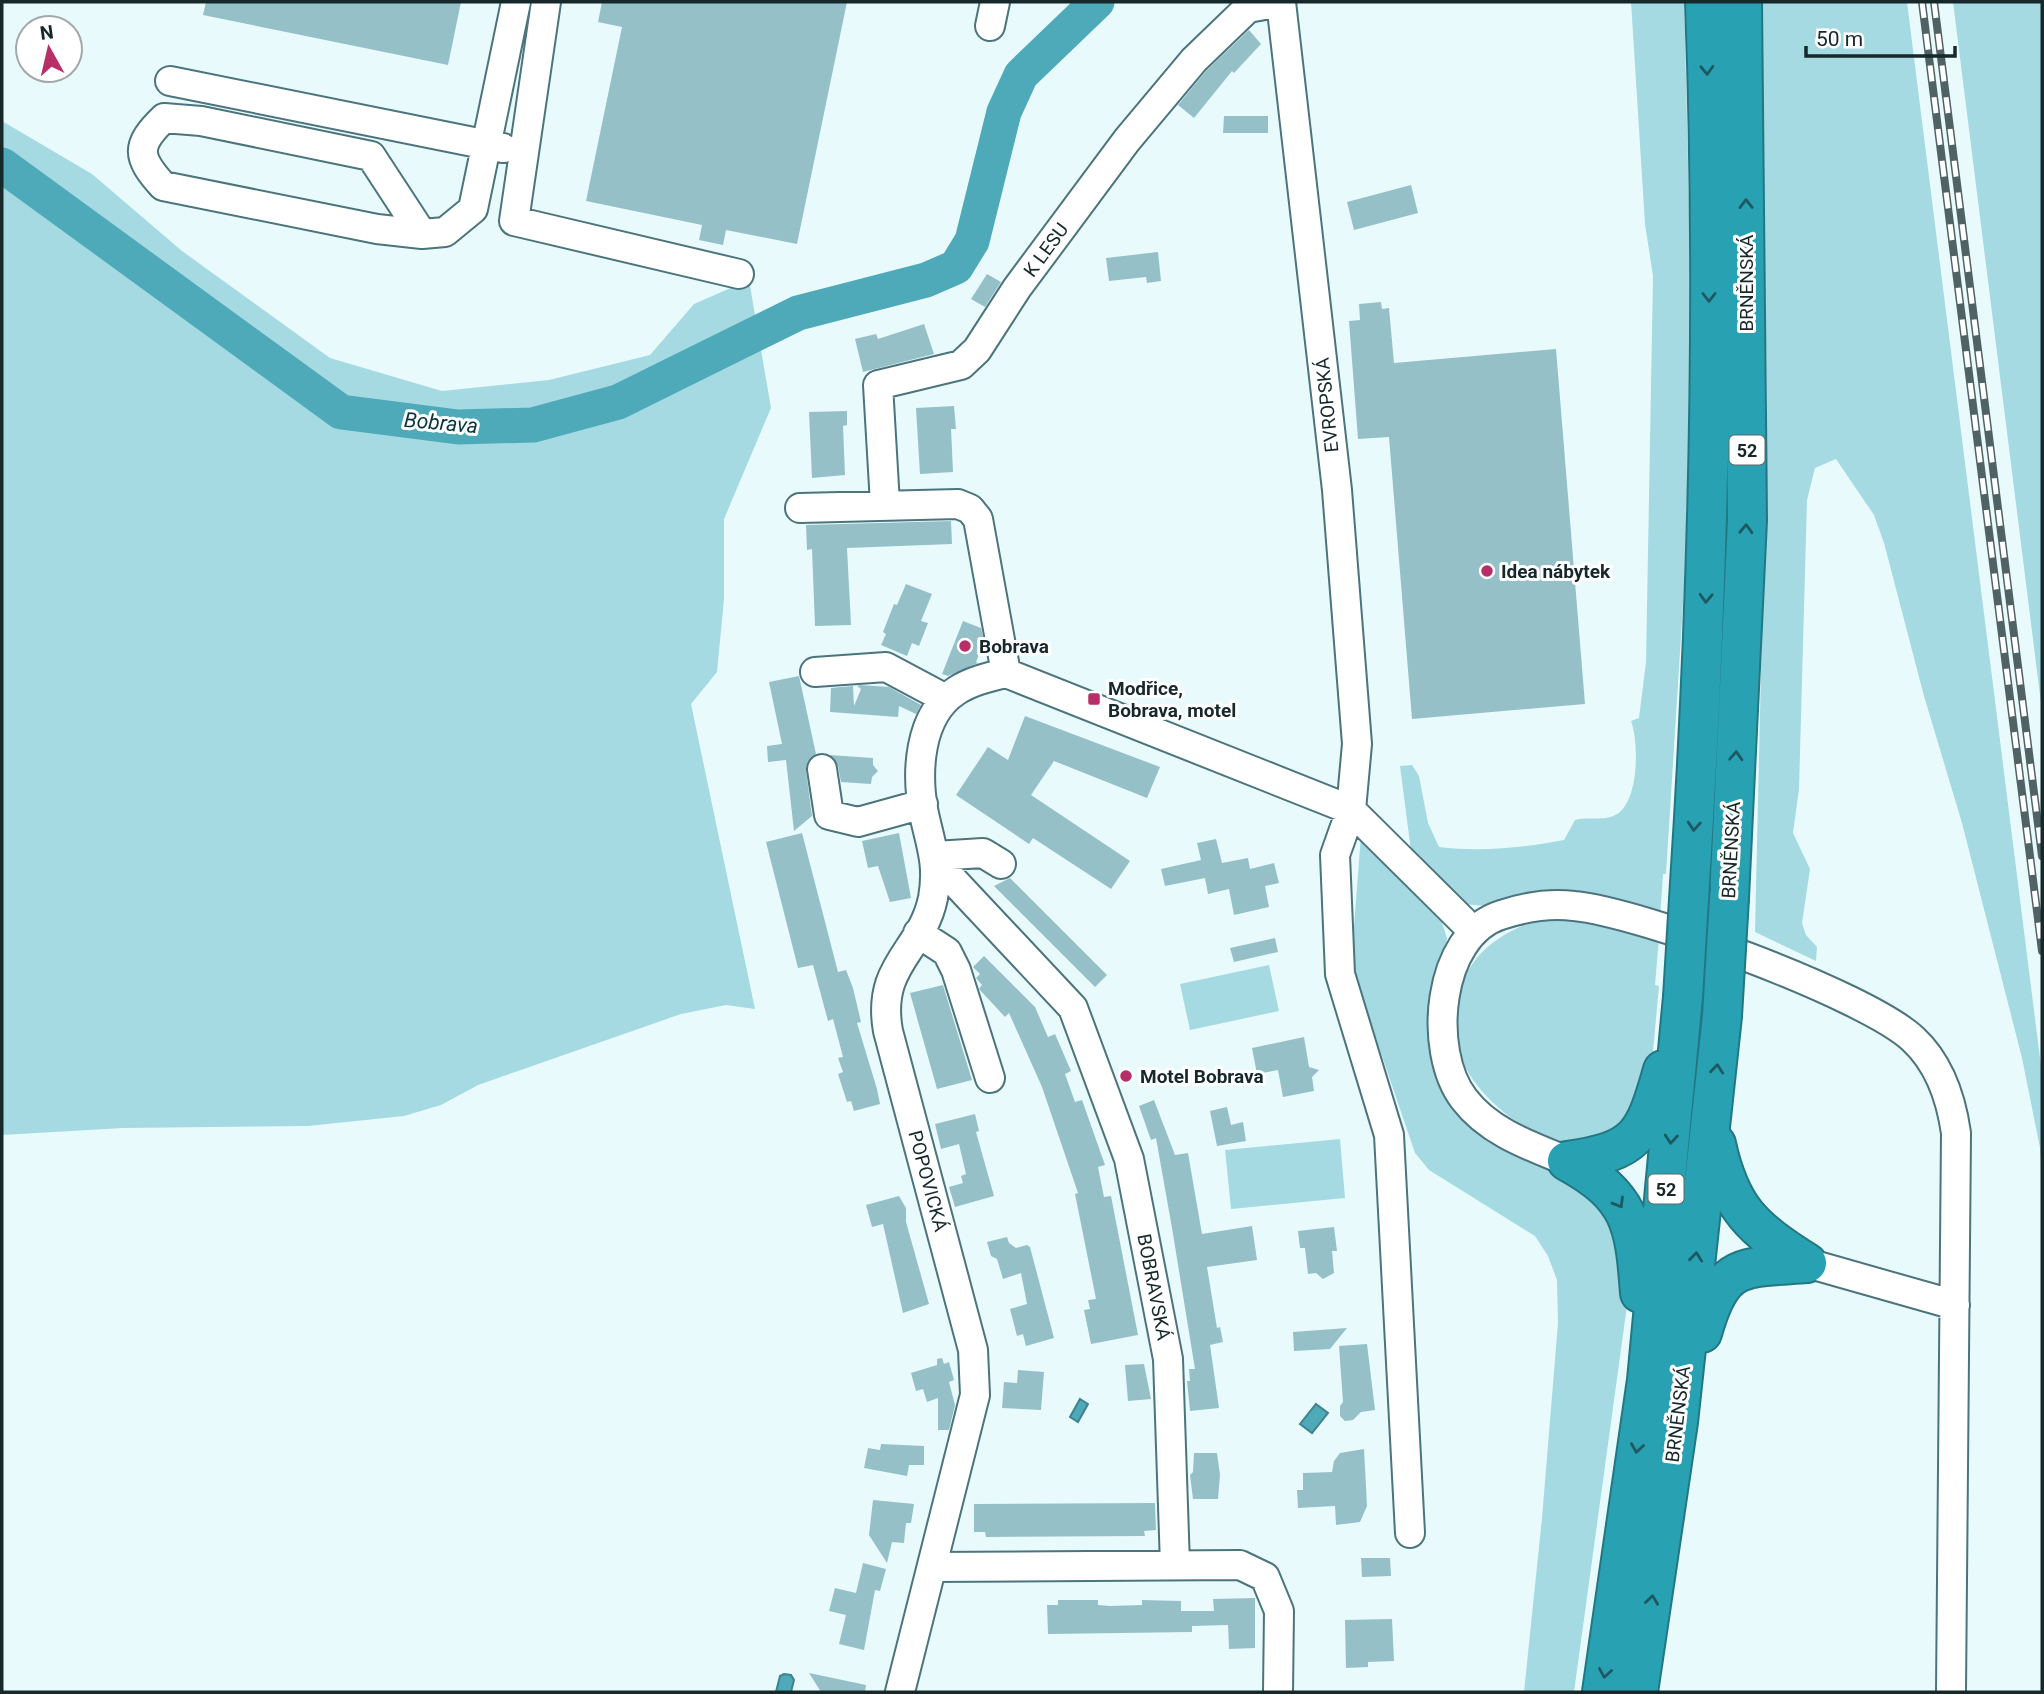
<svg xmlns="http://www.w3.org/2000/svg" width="2044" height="1694" font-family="Roboto,sans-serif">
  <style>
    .green { fill: #a5dae3 }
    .water { fill: #4eaab9; stroke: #3e838e; stroke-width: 2 }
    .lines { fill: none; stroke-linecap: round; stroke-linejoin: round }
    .river { stroke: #4eaab9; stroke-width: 35 }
    .building { fill: #95c0c8 }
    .minor-casing { stroke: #4b747c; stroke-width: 32 }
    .highway-casing { stroke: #227783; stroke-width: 42 }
    .minor { stroke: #fff; stroke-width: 28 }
    .highway { stroke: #28a1b3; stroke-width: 38 }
    .rail-casing { stroke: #516265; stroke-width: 8 }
    .rail { stroke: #fff; stroke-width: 5; stroke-dasharray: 16; stroke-linecap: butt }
    .highway-bridge-casing { stroke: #227783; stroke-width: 42; stroke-linecap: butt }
    .highway-bridge { stroke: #28a1b3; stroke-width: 38 }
    .oneway { stroke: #1e5861 }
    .poi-dot { fill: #b82e69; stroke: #fff; stroke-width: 2.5 }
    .labels { text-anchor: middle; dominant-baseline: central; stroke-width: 6; stroke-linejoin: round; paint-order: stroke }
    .shield { fill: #fff; stroke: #5d686b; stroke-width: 2 }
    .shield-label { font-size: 18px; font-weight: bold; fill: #17282b }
    .street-label { font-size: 19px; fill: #17282b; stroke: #fff }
    .poi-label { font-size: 19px; font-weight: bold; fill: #17282b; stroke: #fff; text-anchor: start }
    .water-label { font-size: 21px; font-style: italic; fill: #09363d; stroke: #fff }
  </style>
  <rect width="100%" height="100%" fill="#e9fafd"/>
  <path class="green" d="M1631,2H1684L1685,36L1690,247L1689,416L1685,573L1666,874H1663L1660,919L1461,904L1411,851L1400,766L1412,765L1419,776L1428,823L1439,847C1480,852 1524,848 1564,840L1575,820C1589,816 1604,822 1617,814C1639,801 1639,742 1631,721L1639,718L1646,662L1653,276L1645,224Z
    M1761,2H1907L2042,1074V1181L2040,1148L2022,1058L1962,823L1924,696L1884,543L1874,515L1836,459L1815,468L1807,500L1799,789L1793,833L1810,869L1802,923L1806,935L1817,947L1816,961L1755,932L1767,409Z
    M1953,2H2042V711Z
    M2,121L92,174L182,251L330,358L442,391L549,380L650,355L694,304L749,280L771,408L724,519V599L717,672L691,704L755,1009L726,1005L681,1014L478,1085L441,1105L404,1116L308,1126L123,1128L2,1135Z
    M1361,835L1439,914L1447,938L1438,1062L1551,1169L1603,1199L1629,1291L1574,1692H1524L1542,1518L1558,1323L1557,1280L1548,1256L1535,1236L1429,1170L1415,1153L1351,965Z
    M1572,918L1659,938L1655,985L1659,986L1649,1095L1628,1133L1568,1149C1525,1134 1467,1092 1457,1045C1454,1032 1457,1016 1459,1002C1463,963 1489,940 1524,925C1538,919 1557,920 1572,918Z
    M1269,965L1279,1011L1190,1030L1180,984Z
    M1340,1139L1345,1198L1231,1209L1225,1150Z"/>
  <path class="water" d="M1080,1399L1088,1404L1078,1422L1070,1417Z
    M1316,1404L1328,1413L1312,1433L1300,1424Z
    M784,1674L791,1675L794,1680L791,1692H776L780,1676Z"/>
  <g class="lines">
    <path class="river" d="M2,165L341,412L458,427L533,425L618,402L798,313L926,280L956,267L972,241L1004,112L1021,75L1097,2"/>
  </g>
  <path class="building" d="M206,2H461L448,65L203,15Z
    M602,2H847L797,244L726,230L723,245L699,240L702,225L586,201L622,27L598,22Z
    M1249,30L1261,44L1234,73L1232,71L1194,118L1178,105L1206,71Z
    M1224,116H1268V133H1223Z
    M1411,185L1418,213L1354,230L1347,202Z
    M1158,252L1161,281L1147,283L1146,277L1109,281L1106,258Z
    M987,274L1001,282L985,307L971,299Z
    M1381,302L1382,309L1389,308L1394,363L1556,349L1585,704L1412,719L1389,437L1358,439L1349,321L1360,320L1359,304Z
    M924,324L934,354L863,372L855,339L876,334L878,339Z
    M954,406L956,429H951L953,472L920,474L916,408Z
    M847,411V425L843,426L845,475L812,478L809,412Z
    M951,521L952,544L847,548L851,625L815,626L812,549L807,550L806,525Z
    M906,584L932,594L921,621L928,623L919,646L912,643L907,656L881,645L886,634L883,632L894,604L897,605Z
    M963,621L981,628L984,642L976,662L978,663L948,676L942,674Z
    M799,676L816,754L807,762L806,771L812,816L794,831L786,760L768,762L767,746L782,744L769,682Z
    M853,686L854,706L861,689L857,686L860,685L889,687L921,705L916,714L899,706L898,717L830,712L831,688Z
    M1025,716L1160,767L1147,798L1054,761L1031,795L1130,861L1111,889L1033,838L1029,844L956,795L988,747L1008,760Z
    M830,755L873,758V765L878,771L872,777L871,784L841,782L838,766Z
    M802,833L838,972L846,970L853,988L861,1022L857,1023L877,1089L880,1104L854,1111L851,1101L847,1102L838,1074L843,1072L838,1058L843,1057L833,1019L828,1021L813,965L798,968L766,842Z
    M899,833L911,898L890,902L878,866L868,868L862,841Z
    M1216,839L1222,863L1248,858L1250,869L1274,863L1279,883L1265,886L1269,907L1234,915L1229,889L1208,894L1205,878L1165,886L1161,869L1201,860L1197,843Z
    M1010,878L1107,975L1095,987L994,886Z
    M1275,938L1278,952L1234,962L1230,948Z
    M984,956L1035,1007L1048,1037L1055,1034L1071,1071L1065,1074L1075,1102L1082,1100L1105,1165L1098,1167L1104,1197L1111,1196L1138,1335L1091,1344L1084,1310L1090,1309L1088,1300L1096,1299L1075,1194L1078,1193L1042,1087L1009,1013L1005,1017L979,989L982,985L976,978L980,974L973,967Z
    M943,985L972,1080L937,1089L910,993Z
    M1304,1037L1309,1067L1319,1070L1312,1077L1314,1091L1283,1097L1278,1070L1257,1074L1252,1048Z
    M1154,1100L1175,1155L1188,1153L1202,1234L1252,1226L1257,1260L1207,1267L1217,1328L1220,1327L1223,1342L1210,1345L1219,1408L1190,1411L1187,1381H1190L1189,1369H1195L1172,1228L1156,1138L1151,1140L1139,1106Z
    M1227,1107L1231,1125L1243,1122L1246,1141L1217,1146L1210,1111Z
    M975,1114L979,1131L976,1132L994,1196L955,1207L949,1187L963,1183L961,1176L966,1174L959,1144L941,1149L935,1124Z
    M899,1196L906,1208V1222L929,1304L903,1313L883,1224L872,1227L866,1205Z
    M1334,1227L1337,1251H1332L1334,1273L1323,1279L1316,1273L1308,1274L1305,1248H1300L1298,1231Z
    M1007,1237L1009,1243L1016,1248L1027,1245L1030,1247L1054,1338L1026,1346L1023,1334L1017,1336L1010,1309L1027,1304L1021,1273L1003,1279L997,1259L991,1256L987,1242Z
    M1347,1328L1330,1349L1294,1351L1293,1332Z
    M1367,1344L1375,1410L1361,1412L1353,1420L1345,1421L1340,1416V1406L1343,1402L1339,1346Z
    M942,1358L944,1364L949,1362L954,1380L949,1382L955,1405L949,1430H938V1398L927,1402L923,1389L916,1391L911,1373L937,1365V1359Z
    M1144,1364L1151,1399L1128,1401L1125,1365Z
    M1018,1370L1044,1372L1041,1410L1002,1408L1004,1382L1017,1383Z
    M881,1444L924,1446V1465H909L907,1476L864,1468L868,1448L880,1450Z
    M1364,1449L1367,1506L1360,1522L1336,1525L1335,1506L1298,1508L1297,1490H1303V1473L1332,1472L1334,1461L1340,1453Z
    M1194,1453H1217L1220,1475L1218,1499H1193L1190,1475L1193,1472Z
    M873,1500L914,1504L911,1523H906L904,1543L892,1542L887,1563L869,1535Z
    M1155,1503L1156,1530L1144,1531L1145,1536L986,1537L985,1532H974V1504Z
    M1361,1558H1390L1391,1576L1362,1577Z
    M863,1563L886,1569L880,1591L875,1590L864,1650L839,1644L846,1615L829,1611L835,1588L856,1593Z
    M1255,1598V1648L1229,1649L1228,1625L1192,1626V1632L1048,1634L1047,1605H1058V1600H1098V1605L1110,1606L1142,1605V1600L1181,1601V1611H1214L1213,1599Z
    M1392,1619L1394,1661L1368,1662V1667L1346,1668L1345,1620Z
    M809,1673L866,1685L865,1692H821Z"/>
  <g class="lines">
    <g class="minor-casing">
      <path id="minor" d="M546,2L514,221L739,274
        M1281,2L1337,490L1357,744L1351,810L1335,855L1340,974L1389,1135L1410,1533
        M990,26L995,2
        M170,81L503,148
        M422,234L371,156L201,121L164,118C135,146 137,157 163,186L377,229L422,234L445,232L473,209L516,2
        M885,504L878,385L961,365L977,350L1017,288L1127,140L1194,60L1248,8L1281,2
        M800,508L958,504L970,509L978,519L1006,673
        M815,672L886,667L946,699
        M822,769L829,815L858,822L923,804
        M935,856L983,853L1001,864
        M937,863L1073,1008L1129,1159L1168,1359L1175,1565
        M918,933L947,952L956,970L990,1078
        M1567,1161C1530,1146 1489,1132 1464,1099C1427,1051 1437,935 1501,915C1525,907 1550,903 1574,906C1640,912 1866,995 1913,1039C1939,1063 1951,1098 1956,1133L1951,1692
        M1807,1263L1955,1305
        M932,1567L1240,1565L1265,1577L1279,1611L1278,1692
        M900,1692L975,1395L973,1350L888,1031C876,964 922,952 933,898C939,864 931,846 924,814C916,774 918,716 956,691C971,681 989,677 1006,673L1351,810L1473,931"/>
    </g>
    <g class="highway-casing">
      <path id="highway" d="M1690,883C1709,590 1716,296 1705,2
        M1729,898L1747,520L1742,2
        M1716,1144C1730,1209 1752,1228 1807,1263
        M1567,1161C1631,1196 1635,1224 1640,1293
        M1567,1161C1637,1151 1644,1137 1663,1070
        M1702,1333C1722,1262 1740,1268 1807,1263
        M1602,1692L1647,1380L1683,997
        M1638,1692L1678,1422L1722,1016"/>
    </g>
    <use href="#minor" class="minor"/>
    <use href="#highway" class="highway"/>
    <g class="rail-casing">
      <path id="rail" d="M1922,2L2042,951
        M1934,2L2042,856"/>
    </g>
    <use href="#rail" class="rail"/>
    <g class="highway-bridge-casing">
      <path id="highway-bridge" d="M1683,997L1690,883
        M1722,1016L1729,898"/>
    </g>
    <use href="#highway-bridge" class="highway-bridge"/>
  </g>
  <defs><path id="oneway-chevron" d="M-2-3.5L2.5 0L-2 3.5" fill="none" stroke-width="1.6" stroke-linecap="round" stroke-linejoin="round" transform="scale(1.75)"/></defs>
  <g class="oneway">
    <use href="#oneway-chevron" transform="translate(1707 70) rotate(88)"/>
    <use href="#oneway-chevron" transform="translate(1746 204) rotate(-91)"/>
    <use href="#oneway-chevron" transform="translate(1709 297) rotate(90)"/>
    <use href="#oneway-chevron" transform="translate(1746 529) rotate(-88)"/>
    <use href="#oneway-chevron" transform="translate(1706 598) rotate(92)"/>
    <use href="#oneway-chevron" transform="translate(1736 756) rotate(-87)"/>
    <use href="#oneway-chevron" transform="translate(1694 826) rotate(94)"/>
    <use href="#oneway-chevron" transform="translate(1717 1069) rotate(-84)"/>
    <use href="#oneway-chevron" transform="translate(1671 1139) rotate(95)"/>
    <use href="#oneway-chevron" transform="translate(1619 1203) rotate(59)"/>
    <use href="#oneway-chevron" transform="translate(1696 1257) rotate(-84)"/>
    <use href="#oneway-chevron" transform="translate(1637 1448) rotate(98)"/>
    <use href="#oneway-chevron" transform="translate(1652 1600) rotate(-82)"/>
    <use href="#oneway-chevron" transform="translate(1605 1673) rotate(99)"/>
  </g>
  <g class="poi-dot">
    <circle cx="1487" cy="571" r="7"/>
    <circle cx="965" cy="646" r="7"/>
    <rect x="1087" y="692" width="14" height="14" rx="3.5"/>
    <circle cx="1126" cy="1076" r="7"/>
  </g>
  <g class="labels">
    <g class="shield">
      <rect x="1729.5" y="435.5" width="35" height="29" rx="5"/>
      <rect x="1648.5" y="1174.5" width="35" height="29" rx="5"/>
    </g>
    <g class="shield-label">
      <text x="1747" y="450">52</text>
      <text x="1666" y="1189">52</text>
    </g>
    <g class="street-label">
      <text transform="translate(1046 250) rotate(-54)">K LESU</text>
      <text transform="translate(1746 283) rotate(-90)">BRNĚNSKÁ</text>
      <text transform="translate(1327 405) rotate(-96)">EVROPSKÁ</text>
      <text transform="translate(1731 850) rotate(-87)">BRNĚNSKÁ</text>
      <text transform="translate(928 1181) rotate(75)">POPOVICKÁ</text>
      <text transform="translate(1154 1287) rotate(79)">BOBRAVSKÁ</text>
      <text transform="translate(1678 1414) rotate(-83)">BRNĚNSKÁ</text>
    </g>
    <g class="poi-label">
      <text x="1501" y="571">Idea nábytek</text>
      <text x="979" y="646">Bobrava</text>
      <text x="1108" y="688">Modřice,<tspan x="1108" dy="22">Bobrava, motel</tspan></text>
      <text x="1140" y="1076">Motel Bobrava</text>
    </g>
    <g class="water-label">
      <text transform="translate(441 423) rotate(5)">Bobrava</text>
    </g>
  </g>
  <rect width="2044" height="1694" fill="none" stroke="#17282b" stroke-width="7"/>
  <g transform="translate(49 49) rotate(352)"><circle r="33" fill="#ffffff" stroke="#a2a9aa" stroke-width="2"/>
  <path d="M0-5L12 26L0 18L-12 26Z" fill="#b82e69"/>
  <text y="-10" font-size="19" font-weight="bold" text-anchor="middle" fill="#17282b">N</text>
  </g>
  <path d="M1806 46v10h149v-10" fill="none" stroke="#17282b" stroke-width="3.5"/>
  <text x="1816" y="46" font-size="21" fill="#17282b" stroke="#ffffff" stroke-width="5" paint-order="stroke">50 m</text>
</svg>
